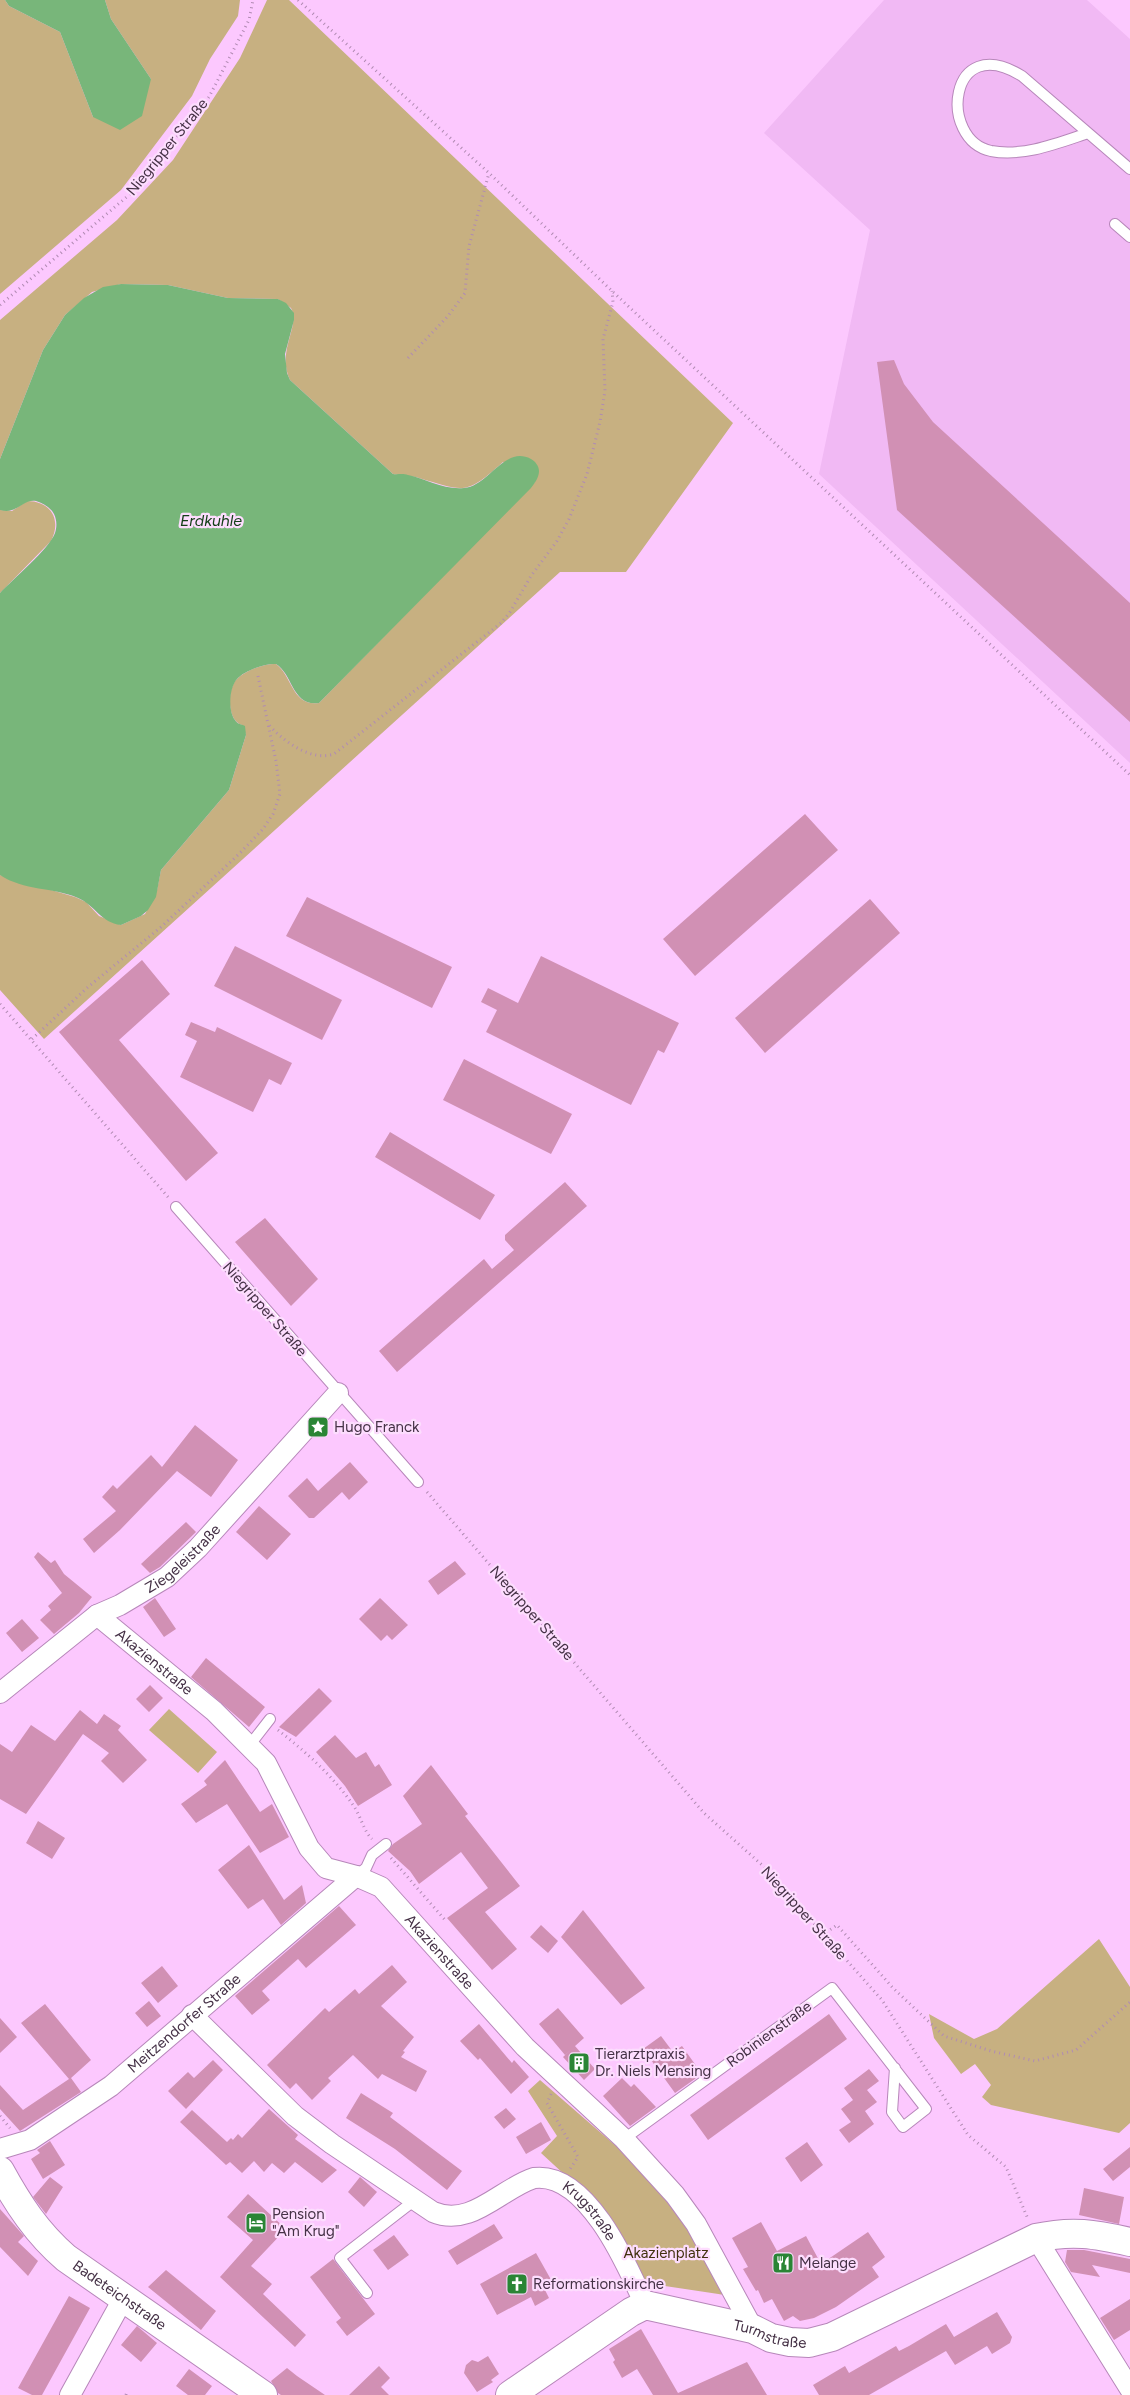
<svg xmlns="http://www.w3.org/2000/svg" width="1130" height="2395" font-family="Figtree,sans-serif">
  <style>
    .built { fill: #f1b9f4 }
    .green { fill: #c7b081 }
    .water { fill: #78b67a }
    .building { fill: #d190b4 }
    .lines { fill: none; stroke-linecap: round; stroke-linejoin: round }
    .lane-casing { stroke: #b787ba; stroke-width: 12 }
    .street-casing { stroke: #b787ba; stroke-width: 22 }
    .secondary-casing { stroke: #b787ba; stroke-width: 30 }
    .path { stroke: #b18bb3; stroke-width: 3; stroke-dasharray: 1 4; stroke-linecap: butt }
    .lane { stroke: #fff; stroke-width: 10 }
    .street { stroke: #fff; stroke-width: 20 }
    .secondary { stroke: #fff; stroke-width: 28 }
    .labels { text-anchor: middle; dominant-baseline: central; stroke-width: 4.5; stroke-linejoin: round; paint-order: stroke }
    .street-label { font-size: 15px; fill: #453146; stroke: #fdddfe }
    .poi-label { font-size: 15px; fill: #453146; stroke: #fdddfe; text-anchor: start }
    .park-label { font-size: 15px; fill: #42320f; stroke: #fdddfe }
    .water-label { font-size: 16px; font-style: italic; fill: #144018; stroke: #fdddfe }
  </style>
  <rect width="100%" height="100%" fill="#fcc8fe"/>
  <path class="built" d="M884,0H1087L1130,39V763L819,474L870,230L764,133Z"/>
  <path class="green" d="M0,0H5L9,6L60,32L93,117L151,79L111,19L105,0H240L238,16L210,59L192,96L121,190L0,294Z
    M267,0H289L733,423L626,572H560L44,1039L0,990V875L75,897L86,902L99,916L121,925L145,914L157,890L161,870L229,790L246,735L242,725C227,721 227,690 236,680C244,671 265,663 276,664C292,675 292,707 319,703L535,482L503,462C466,495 466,492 419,478C410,475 401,476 393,474L290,380C276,351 301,326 291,308L278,299L228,298L168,285L121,284L92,292L65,315L43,350L0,459V320L117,220L173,160L240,58Z
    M27,501C51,501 62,520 51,541L0,593V510L12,511Z
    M169,1709L217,1752L198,1773L149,1730Z
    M1099,1939L1130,1987V2123L1119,2133L991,2105L982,2097L991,2085L975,2064L961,2074L934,2038L929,2014L974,2039L997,2029Z
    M540,2080L616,2146L682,2217L725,2295L645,2283L625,2241L603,2210L541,2153L557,2136L528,2091Z"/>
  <path class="water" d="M5,0H105L111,19L151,79L142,116L120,130L93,117L60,32L9,6Z
    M121,284L168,285L228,298L278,299L286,303L294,313V320L285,354L287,373L290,380L393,474C398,475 402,473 408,475C426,479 444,490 464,488C489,486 504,445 531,459C535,461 539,466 539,471C539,477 535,483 531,488L319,703C292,707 293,674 276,664C265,663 244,671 237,679C229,688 228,711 235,720C237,724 241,724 245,726L246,735L229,790L161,870L156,897L148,910L141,916L121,925C101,923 95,905 78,898C53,887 24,891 0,875V593C12,580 50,548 55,533C57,527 57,520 54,514C51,508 43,503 36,501C22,499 17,515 0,510V459L43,350L65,315L84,298L103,287Z"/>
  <path class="building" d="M894,360L904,384L933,422L1130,603V722L897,510L877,362Z
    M805,814L838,850L695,976L663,939Z
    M307,897L452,967L432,1008L286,936Z
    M870,899L900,933L765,1053L735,1018Z
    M235,946L342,1000L322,1040L214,986Z
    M541,956L679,1023L664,1053L658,1050L631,1105L486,1032L497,1010L481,1002L488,988L518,1003Z
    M142,960L170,994L119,1040L218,1153L186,1181L59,1032Z
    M191,1022L215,1032L217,1027L292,1063L281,1085L269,1079L253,1112L180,1077L197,1041L185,1035Z
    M464,1059L572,1114L551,1154L443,1100Z
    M390,1132L495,1195L480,1220L375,1157Z
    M565,1182L587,1206L397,1372L379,1351L484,1259L492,1269L514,1250L505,1240V1235Z
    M265,1218L318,1279L291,1306L235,1242Z
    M195,1425L238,1460L211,1497L177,1471L120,1530L94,1553L83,1539L116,1511L102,1497L113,1485L117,1489L151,1455L162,1467Z
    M350,1462L368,1482L349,1500L342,1492L314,1518H309L288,1496L307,1478L318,1491Z
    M259,1506L291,1534L267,1560L236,1532Z
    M186,1522L196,1532L160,1567L150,1573L141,1564Z
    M38,1552L51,1563L55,1560L64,1574L92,1597L79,1613L54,1634L40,1620L51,1610L48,1606L62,1593L34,1557Z
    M455,1561L466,1574L438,1595L428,1581Z
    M155,1598L176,1629L164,1637L143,1607Z
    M380,1598L408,1625L392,1640L387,1635L381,1641L359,1619Z
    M22,1619L39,1638L22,1652L6,1633Z
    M206,1658L265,1707L249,1727L191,1677Z
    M150,1685L163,1698L149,1712L136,1699Z
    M319,1688L332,1701L296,1737L279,1727Z
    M80,1710L97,1724L104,1714L121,1726L118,1730L147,1760L123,1783L101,1761L109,1753L83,1734L26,1814L0,1799V1744L12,1752L31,1725L55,1741Z
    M335,1735L356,1758L366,1752L375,1767L379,1764L392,1785L358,1806L345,1786L316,1752Z
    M225,1760L260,1812L272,1804L289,1837L260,1853L227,1804L196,1823L181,1804L207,1785L204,1781Z
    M431,1765L468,1814L465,1816L520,1886L485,1912L517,1949L492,1970L447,1918L488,1888L461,1852L419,1884L410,1871L388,1851L393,1844L422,1824L403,1796Z
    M38,1821L65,1838L52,1859L26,1843Z
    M249,1845L284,1900L302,1885L306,1903L281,1925L263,1899L248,1909L218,1870Z
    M339,1906L356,1925L306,1968L298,1959L262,1991L270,2000L252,2015L235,1996Z
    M583,1910L645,1988L621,2005L561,1937Z
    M541,1925L558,1941L548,1953L530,1937Z
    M392,1965L407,1982L381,2006L414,2037L403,2051L405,2052L401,2057L427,2071L416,2092L382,2074L378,2079L353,2055L328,2078L331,2081L312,2100L296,2083L290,2089L267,2065L325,2008L329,2012L355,1989L359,1994Z
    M162,1966L178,1986L158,2003L141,1983Z
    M149,2001L161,2016L147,2027L135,2013Z
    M45,2004L91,2060L71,2078L81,2092L20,2131L0,2109V2085L23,2110L69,2079L21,2023Z
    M558,2008L584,2038L565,2055L539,2024Z
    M829,2014L847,2039L708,2140L690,2115Z
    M0,2018L17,2037L0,2053Z
    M479,2024L512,2063L514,2060L529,2077L511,2094L480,2058L478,2060L460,2041Z
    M661,2036L673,2052L682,2046L702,2074L675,2093L643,2049Z
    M575,2046L595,2069L584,2080L563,2057Z
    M213,2060L223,2070L186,2109L168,2091L188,2072L194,2078Z
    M869,2069L879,2081L867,2090L877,2102L865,2111L874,2124L849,2143L839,2130L851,2122L841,2109L853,2100L844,2088Z
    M622,2078L631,2087L634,2084L656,2107L630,2126L603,2096Z
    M361,2093L393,2113L390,2117L462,2171L447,2190L395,2149L346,2118Z
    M506,2108L516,2119L504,2129L494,2117Z
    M269,2109L298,2135L295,2139L337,2170L322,2183L295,2162L284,2173L272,2163L264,2172L254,2161L242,2173L230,2162L226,2165L180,2122L192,2110L227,2142L231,2138L233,2140L238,2134L242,2138Z
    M541,2122L551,2140L526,2154L516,2137Z
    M50,2141L65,2165L43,2179L31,2159L40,2153L37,2150Z
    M807,2142L823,2165L801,2182L785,2158Z
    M1130,2147V2167L1113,2181L1103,2169Z
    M50,2177L63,2187L46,2214L33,2197Z
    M360,2177L377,2192L364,2207L348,2192Z
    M1084,2188L1124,2197L1119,2224L1079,2215Z
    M248,2194L286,2229L251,2266L272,2284L263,2294L306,2335L295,2347L220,2277L253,2240L227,2217Z
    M0,2209L24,2236L18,2242L38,2261L28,2276L0,2247Z
    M761,2222L777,2251L806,2236L821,2264L868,2232L885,2257L872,2267L879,2277L836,2307L814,2318L800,2321L793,2316L784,2321L772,2299L764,2303L758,2290L756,2291L743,2269L748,2267L732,2238Z
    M494,2224L503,2238L457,2265L448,2251Z
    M394,2235L409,2255L388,2270L373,2250Z
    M1067,2250H1084L1130,2259V2273L1092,2265L1100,2277L1071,2272L1065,2262Z
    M536,2253L554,2285L545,2290L549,2298L535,2306L531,2297L497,2315L480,2284Z
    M333,2259L375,2314L347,2336L336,2322L341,2318L310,2277Z
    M166,2270L216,2311L201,2330L148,2287Z
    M69,2296L90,2308L42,2395H32L18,2388Z
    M1130,2299V2330L1114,2340L1100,2318Z
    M997,2312L1012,2337L1010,2343L992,2354L987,2346L955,2365L946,2351L869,2395H819L813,2385L845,2366L849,2373L896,2346L899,2351L909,2346L946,2324L954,2337Z
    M137,2326L157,2343L141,2362L121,2345Z
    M641,2329L678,2393L747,2362L767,2395H653L637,2369L622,2378L613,2362L615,2360L609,2349Z
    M488,2356L499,2374L491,2380L493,2382L477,2392L464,2373L466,2365L472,2360L478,2362Z
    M379,2366L390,2378L381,2387L389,2395H349Z
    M287,2368L297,2376L325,2395H281L278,2393L271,2381Z
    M189,2369L212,2386L205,2395H188L176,2386Z"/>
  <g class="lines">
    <g class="lane-casing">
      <path id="lane" d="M1088,133C1058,143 1024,157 991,151C938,140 948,30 1022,76L1130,169
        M1115,224L1130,237
        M176,1207L418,1482
        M249,1746L270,1719
        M356,1876L366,1868L372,1855L386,1844
        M624,2139L832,1988L926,2109L903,2127L892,2112L895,2068
        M367,2293L340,2258L415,2200"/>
    </g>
    <g class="street-casing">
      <g id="street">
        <path id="s1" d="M97,1615L214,1711L266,1763L309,1848L326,1868L356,1876L381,1887L525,2047L624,2139L675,2195L696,2224L753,2329"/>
        <path id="s2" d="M0,1693L97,1615L120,1605L167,1577L198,1548L338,1393"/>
        <path id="s3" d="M192,2015L295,2116L332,2144L433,2212C471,2228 500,2189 534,2178C587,2171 628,2267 645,2305"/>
        <path id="s4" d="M0,2149L30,2140L111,2086L356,1876"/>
        <path d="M1036,2238L1130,2389"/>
        <path d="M70,2395L123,2299"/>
      </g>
    </g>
    <g class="secondary-casing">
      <g id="secondary">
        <path id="s5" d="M0,2171C18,2204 37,2233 66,2258L263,2395"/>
        <path id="s6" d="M510,2395L631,2312L645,2305L753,2329L771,2338L790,2342L809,2343L832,2337L1036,2238C1072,2230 1095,2234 1130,2242"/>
      </g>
    </g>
    <path class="path" d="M298,0L489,173L612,291L1130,775
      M0,305L136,189L209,97L249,20L253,0
      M408,358L448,316L465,293L469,246L489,173
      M258,676L268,724
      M0,1004L168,1197
      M32,1039L88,987L161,927L239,854L263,829L273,814L280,794L276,761L268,724C282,740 310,762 334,754L501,623L510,612L531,576L557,541L569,519L587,474L600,422L605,391L603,339L613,302L612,291
      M427,1492L704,1813L762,1865L882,2000L968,2135L1006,2167L1028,2219
      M278,1730C306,1752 333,1776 353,1805C361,1816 363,1830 372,1839
      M391,1858L445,1920
      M822,1935L837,1925L893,1988L944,2036L991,2051L1035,2061L1076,2050L1130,2002
      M551,2094L547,2103L578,2157L570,2169
      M0,2116L10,2128
      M126,2395L127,2392"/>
    <use href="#lane" class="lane"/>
    <use href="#street" class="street"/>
    <use href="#secondary" class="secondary"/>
  </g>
  <defs>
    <g id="sight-square" transform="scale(1.125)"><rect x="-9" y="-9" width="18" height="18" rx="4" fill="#2a8535" stroke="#fdddfe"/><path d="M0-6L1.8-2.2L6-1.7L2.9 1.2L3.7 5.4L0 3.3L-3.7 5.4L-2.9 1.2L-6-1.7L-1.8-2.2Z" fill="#fff"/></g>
    <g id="building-square" transform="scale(1.125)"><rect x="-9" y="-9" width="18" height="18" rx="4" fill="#2a8535" stroke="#fdddfe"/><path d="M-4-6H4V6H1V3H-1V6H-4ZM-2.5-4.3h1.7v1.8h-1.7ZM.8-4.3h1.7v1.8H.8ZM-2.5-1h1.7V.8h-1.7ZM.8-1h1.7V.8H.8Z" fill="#fff"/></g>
    <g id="hotel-square" transform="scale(1.125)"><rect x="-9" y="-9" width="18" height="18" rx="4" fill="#2a8535" stroke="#fdddfe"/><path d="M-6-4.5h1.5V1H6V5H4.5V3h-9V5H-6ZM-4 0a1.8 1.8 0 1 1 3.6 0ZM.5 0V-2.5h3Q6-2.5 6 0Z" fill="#fff"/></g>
    <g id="restaurant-square" transform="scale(1.125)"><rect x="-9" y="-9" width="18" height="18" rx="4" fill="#2a8535" stroke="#fdddfe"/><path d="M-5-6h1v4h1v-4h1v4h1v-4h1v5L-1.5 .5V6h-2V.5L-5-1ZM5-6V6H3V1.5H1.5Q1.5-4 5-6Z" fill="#fff"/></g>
    <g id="church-square" transform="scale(1.125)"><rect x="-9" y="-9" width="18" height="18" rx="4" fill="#2a8535" stroke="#fdddfe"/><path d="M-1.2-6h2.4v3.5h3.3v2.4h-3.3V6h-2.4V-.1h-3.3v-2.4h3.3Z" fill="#fff"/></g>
  </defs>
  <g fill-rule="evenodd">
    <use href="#sight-square" x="318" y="1427"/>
    <use href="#building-square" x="579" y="2063"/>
    <use href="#hotel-square" x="256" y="2223"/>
    <use href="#restaurant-square" x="783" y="2263"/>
    <use href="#church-square" x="517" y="2284"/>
  </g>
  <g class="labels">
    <g class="street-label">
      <text transform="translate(167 147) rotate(-51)">Niegripper Straße</text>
      <text transform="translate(265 1309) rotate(49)">Niegripper Straße</text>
      <text stroke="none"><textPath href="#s2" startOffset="228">Ziegeleistraße</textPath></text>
      <text transform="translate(532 1613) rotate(49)">Niegripper Straße</text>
      <text stroke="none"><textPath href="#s1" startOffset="74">Akazienstraße</textPath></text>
      <text transform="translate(804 1913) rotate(48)">Niegripper Straße</text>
      <text stroke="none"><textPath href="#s1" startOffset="492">Akazienstraße</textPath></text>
      <text stroke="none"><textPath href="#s4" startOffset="225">Meitzendorfer Straße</textPath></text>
      <text transform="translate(769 2034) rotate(-36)">Robinienstraße</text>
      <text stroke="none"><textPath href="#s3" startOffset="491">Krugstraße</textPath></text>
      <text stroke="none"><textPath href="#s5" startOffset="175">Badeteichstraße</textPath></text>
      <text stroke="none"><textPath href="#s6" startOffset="291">Turmstraße</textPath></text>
    </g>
    <g class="poi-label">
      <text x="334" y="1427">Hugo Franck</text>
      <text x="595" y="2054">Tierarztpraxis<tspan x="595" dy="17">Dr. Niels Mensing</tspan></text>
      <text x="272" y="2214">Pension<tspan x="272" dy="17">"Am Krug"</tspan></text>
      <text x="799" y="2263">Melange</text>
      <text x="533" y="2284">Reformationskirche</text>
    </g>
    <g class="park-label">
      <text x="666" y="2253">Akazienplatz</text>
    </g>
    <g class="water-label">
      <text x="211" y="520">Erdkuhle</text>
    </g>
  </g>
</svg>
